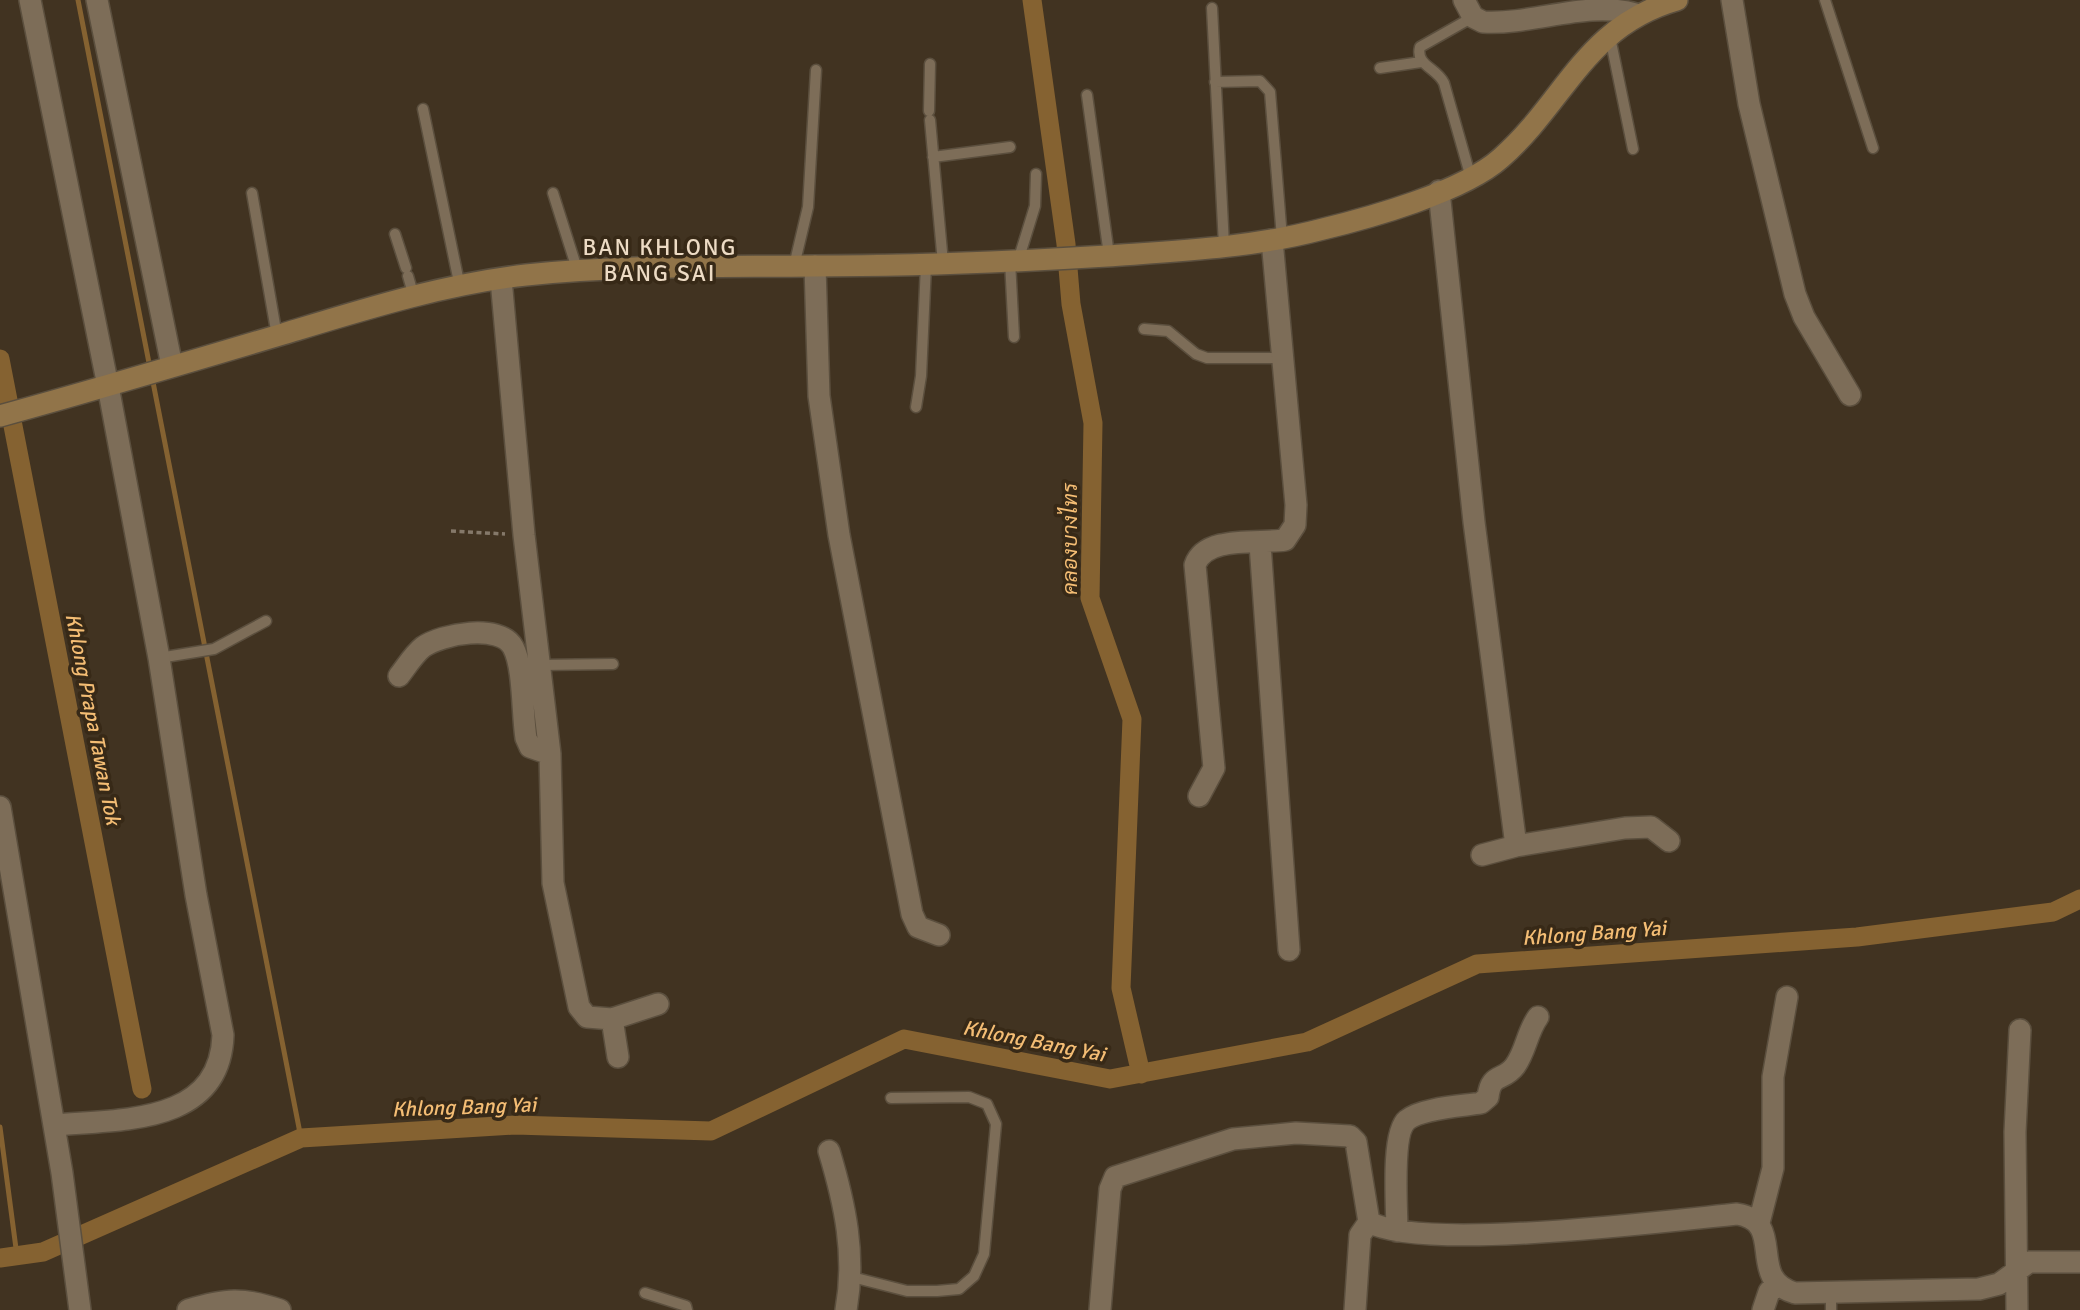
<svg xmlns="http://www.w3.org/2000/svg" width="2080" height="1310" font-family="Signika,Sarabun,sans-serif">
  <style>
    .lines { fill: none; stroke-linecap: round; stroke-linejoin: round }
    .stream { stroke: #856231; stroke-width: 5 }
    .canal { stroke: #856231; stroke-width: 19 }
    .lane-casing { stroke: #5b4f3e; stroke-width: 13 }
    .street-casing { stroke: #5b4f3e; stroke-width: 24 }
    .secondary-casing { stroke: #5b4f3e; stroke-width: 24 }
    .path { stroke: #85796a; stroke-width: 3.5; stroke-dasharray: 5 3.5; stroke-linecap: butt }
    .lane { stroke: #7d6d58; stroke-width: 10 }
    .street { stroke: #7d6d58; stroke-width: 21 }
    .secondary { stroke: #917449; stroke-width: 21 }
    .labels { text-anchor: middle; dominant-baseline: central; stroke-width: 7; stroke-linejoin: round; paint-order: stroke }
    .water-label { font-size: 21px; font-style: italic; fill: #f4bd74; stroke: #372917 }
    .quarter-label { font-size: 23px; letter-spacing: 2px; fill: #eddbc4; stroke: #372917 }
  </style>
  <rect width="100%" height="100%" fill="#413321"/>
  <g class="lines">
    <path class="stream" d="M78,0L150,368
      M152,377L301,1138
      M0,1127L17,1256"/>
    <path class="canal" d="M1032,0L1066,244L1071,304L1093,423L1090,598L1132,719L1121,988L1141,1074
      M0,359L142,1089
      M0,1258L43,1252L301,1138L515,1125L711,1131L904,1039L1110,1079L1307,1042L1477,964L1857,937L2053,912L2080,899"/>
    <g class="lane-casing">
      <path id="lane" d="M1825,0L1873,148
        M1212,8L1224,246
        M1610,37L1633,149
        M1380,68L1421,62
        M1215,82L1260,81L1270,92L1282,238
        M1087,95L1109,255
        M423,109L460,287
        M929,111L930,64
        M930,120L943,263
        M933,157L1010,147
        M1471,178L1444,83C1437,68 1415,65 1420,47L1473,17
        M252,193L277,336
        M553,193L578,272
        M395,234L406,268
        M1010,261L1014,337
        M1018,261L1035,206L1036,174
        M794,266L808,207L816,70
        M408,276L414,297
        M1144,329L1168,331L1196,354L1207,358H1283
        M916,407L921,376L926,265
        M159,658L214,649L266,621
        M541,665L613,664
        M852,1277L907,1291H937L959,1289L974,1276L984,1254L996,1124L987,1104L969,1097L891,1098
        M645,1293L686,1306L687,1310
        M1831,1293V1310"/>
    </g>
    <g class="street-casing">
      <path id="street" d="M30,0L108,386L159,658L196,895L223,1035C220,1125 122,1119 54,1125
        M97,0L172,366
        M1464,0L1473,17L1483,22C1535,25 1586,0 1636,14
        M1732,0L1749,104L1795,294L1804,317L1850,395
        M1439,191L1474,522L1516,846L1482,855
        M815,266L819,396L839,535L912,914L918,927L939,935
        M501,279L524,535L550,754L553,883L579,1007L587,1017L612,1019L618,1057
        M1260,544L1289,950
        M399,676C406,667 414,654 423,647C441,634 500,623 513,647C524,667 522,714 526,738L530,747L550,754
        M1199,796L1214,768L1195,565C1205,535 1258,544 1285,540L1295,525L1296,505L1272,240
        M0,807L62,1173L80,1310
        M1516,846L1625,828L1651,827L1669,841
        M612,1019L658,1004
        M829,1151C845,1204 856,1255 846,1310
        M1759,1223L1773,1168V1077L1787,997
        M1397,1231C1397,1209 1391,1133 1407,1120C1421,1108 1463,1106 1481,1103L1488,1097C1491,1072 1503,1082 1515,1066C1526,1051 1527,1032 1538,1017
        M188,1310C225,1299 243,1297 280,1310
        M1100,1310L1110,1189L1115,1177L1233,1139L1296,1133L1350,1136L1356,1142L1369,1222C1422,1252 1667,1221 1737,1214C1788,1222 1745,1279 1795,1293L1979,1289L1999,1284L2029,1262H2080
        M1355,1310L1360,1235L1369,1222
        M1763,1310L1769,1292L1776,1284
        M2017,1310L2015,1132L2020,1030"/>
    </g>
    <g class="secondary-casing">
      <path id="secondary" d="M0,416C95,390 189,362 283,334C362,310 444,284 526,275C620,265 717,267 812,266C910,266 1009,262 1107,256C1177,251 1250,248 1319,230C1369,218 1463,192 1501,158C1565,102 1585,26 1677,0"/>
    </g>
    <path class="path" d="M451,531L505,534"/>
    <use href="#lane" class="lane"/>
    <use href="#street" class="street"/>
    <use href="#secondary" class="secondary"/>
  </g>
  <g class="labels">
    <g class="water-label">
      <text transform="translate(1070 539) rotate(-90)">คลองบางไทร</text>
      <text transform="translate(93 719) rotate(79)">Khlong Prapa Tawan Tok</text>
      <text transform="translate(1594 933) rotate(-4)">Khlong Bang Yai</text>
      <text transform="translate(1034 1041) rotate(11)">Khlong Bang Yai</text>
      <text transform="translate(464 1107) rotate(-2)">Khlong Bang Yai</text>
    </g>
    <g class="quarter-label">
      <text x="660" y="247">BAN KHLONG<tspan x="660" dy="26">BANG SAI</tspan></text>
    </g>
  </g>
</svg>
